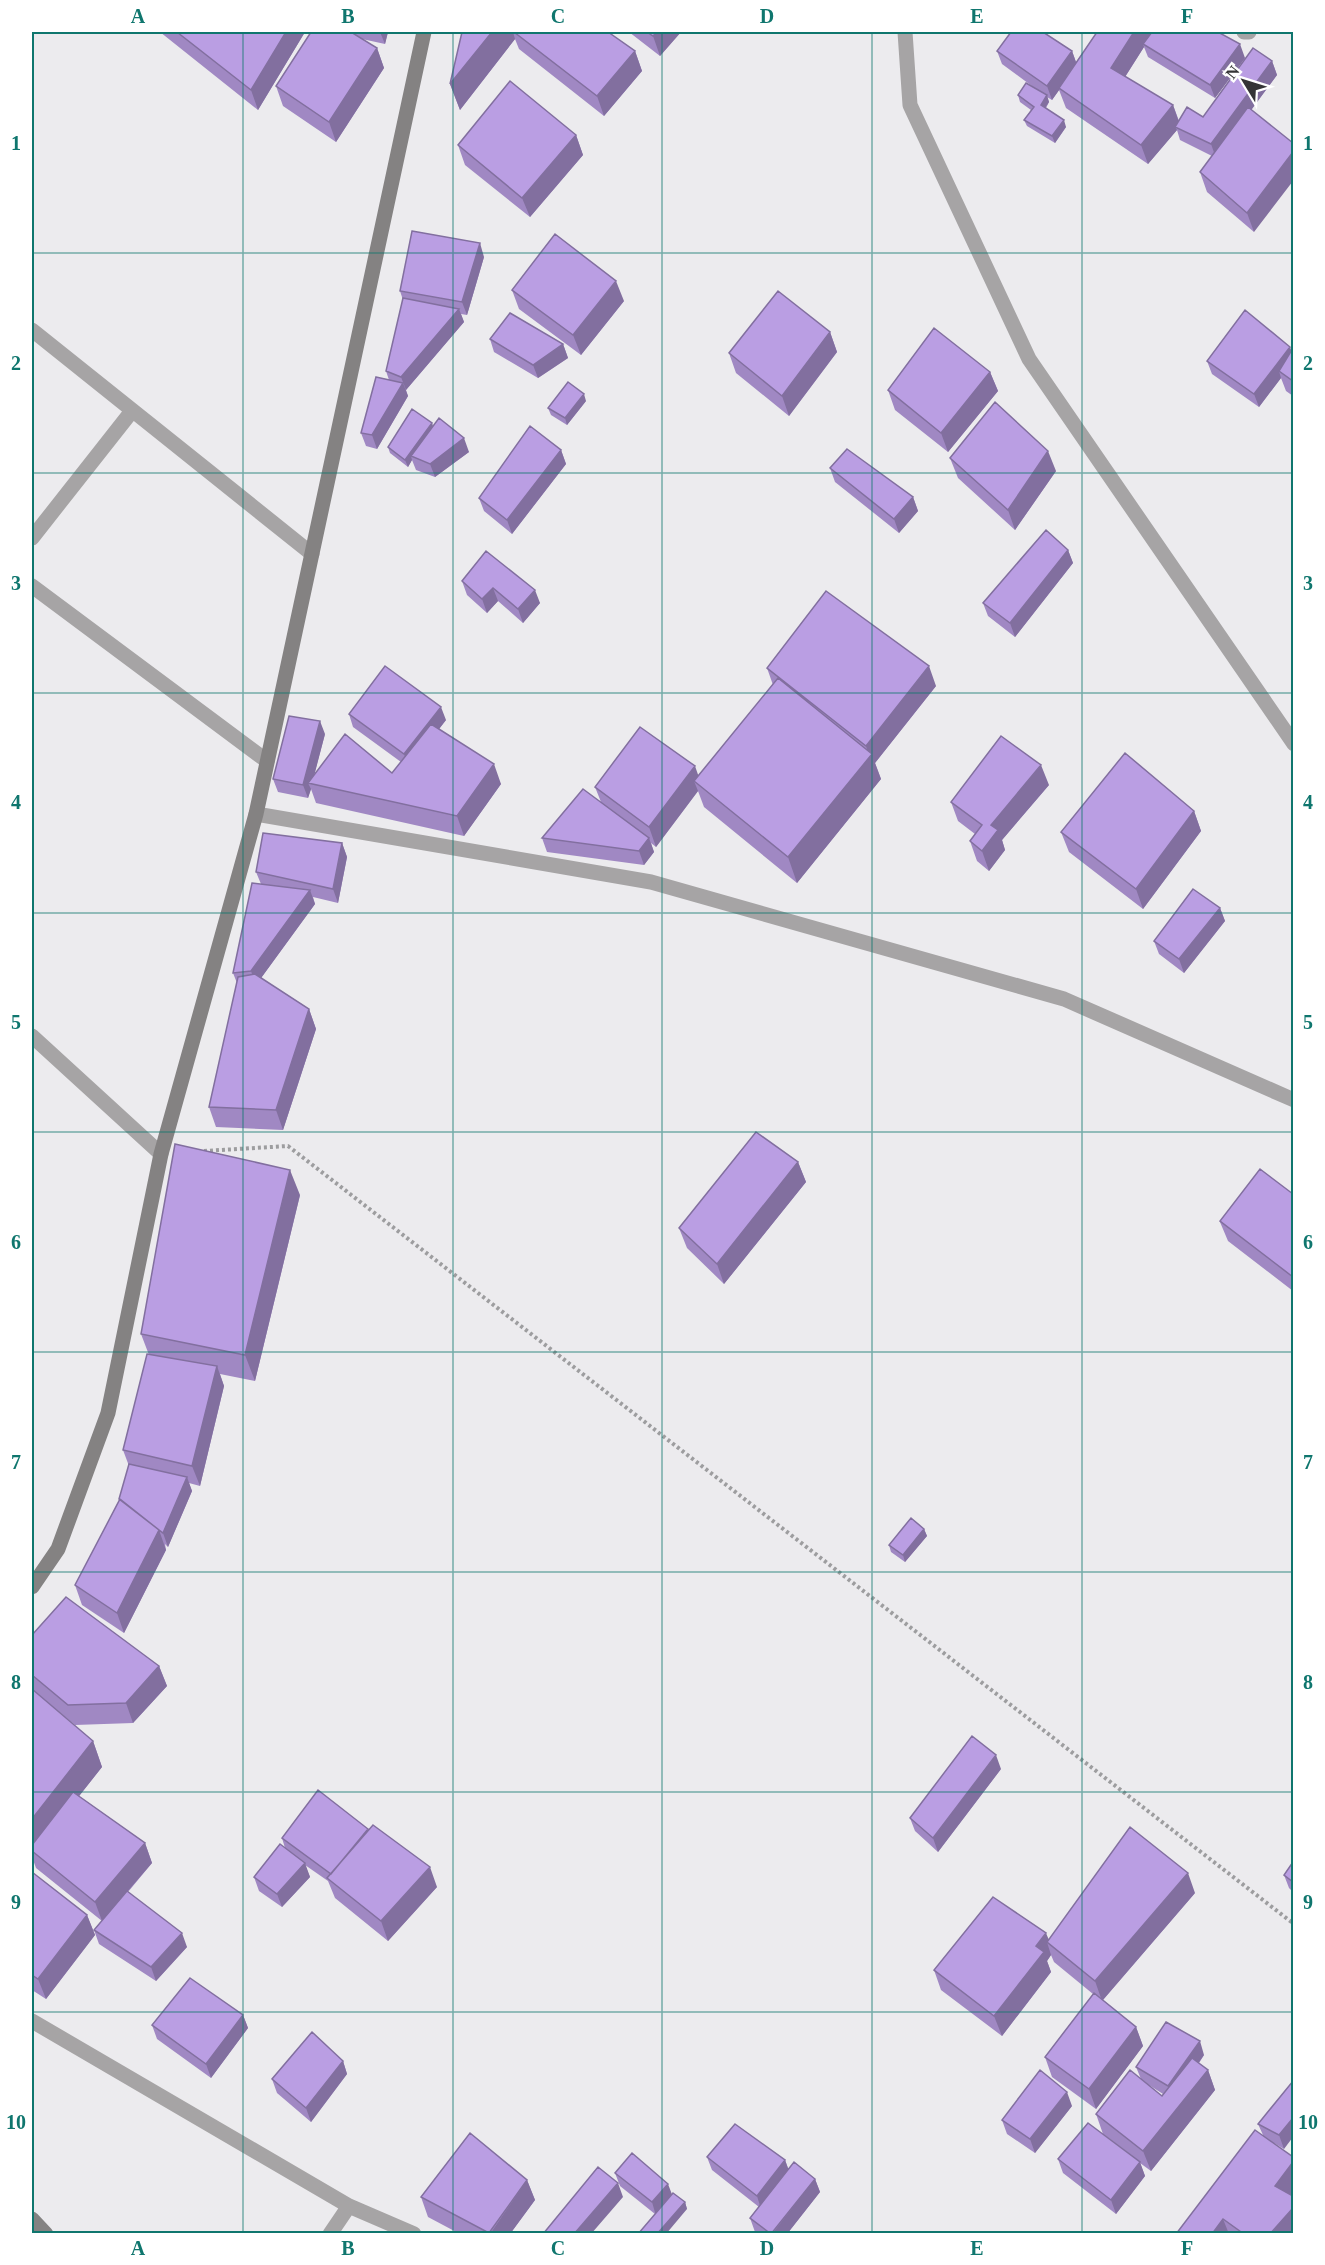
<svg xmlns="http://www.w3.org/2000/svg" width="1325" height="2265" font-family="'Times New Roman',serif">
  <style>
    .lines { fill: none; stroke-linecap: round; stroke-linejoin: round }
    .path { stroke: #9d9d9f; stroke-width: 4; stroke-dasharray: 3 3; stroke-linecap: butt }
    .street { stroke: #a6a4a5; stroke-width: 15 }
    .secondary { stroke: #848282; stroke-width: 15 }
    .wall { fill: #a088c3; fill-rule: evenodd }
    .shaded-wall { fill: #826f9f }
    .building { fill: #ba9ee3; stroke: #826f9f; stroke-width: 1.5 }
    .grid { fill: none; stroke: #0f766e; stroke-width: 1.5; stroke-opacity: 0.55 }
    .neatline { fill: none; stroke: #0f766e; stroke-width: 2 }
    .grid-label { font-size: 20px; text-anchor: middle; font-weight: bold; fill: #0f766e }
  </style>
  <rect width="100%" height="100%" fill="#ecebee"/>
  <g class="lines">
    <path class="path" d="M204,1151L288,1146L1294,1924"/>
    <path class="street" d="M905,32L910,105L1029,359L1294,744
      M1244,32H1249
      M32,330L312,554
      M32,538L132,411
      M32,586L267,761
      M256,814L651,882L1064,999L1294,1100
      M32,1036L161,1154
      M32,2021L349,2206L414,2234
      M330,2234L349,2206"/>
    <path class="secondary" d="M32,1587L58,1549L108,1413L161,1154L256,814L424,32
      M32,2219L46,2234"/>
  </g>
  <path class="wall" d="M160,32H305L258,110Z
    M353,32H388L385,44L362,39L377,48L384,68L336,142L283,106L276,86L354,33Z
    M462,32H608L635,51L642,71L604,116L519,49L515,39L460,110L450,84Z
    M629,32H681L660,56Z
    M1097,32L1245,58L1215,98L1148,57L1144,47L1125,77L1173,105L1179,121L1203,117L1272,61L1277,75L1251,110L1254,232L1207,192L1200,172L1212,156L1180,140L1177,130L1148,164L1066,108L1059,90L1052,100L1047,97L1049,102L1046,108L1066,127L1055,143L1027,126L1024,120L1031,110L1020,102L1018,95L1036,89L1002,64L997,51H1072L1076,62Z
    M576,135L583,155L530,217L465,165L458,145Z
    M484,257L467,315L461,314L464,322L406,390L408,396L377,449L366,446L361,433L389,380L386,371L403,300L400,291Z
    M512,290L624,301L581,355L519,309Z
    M830,332L837,352L789,416L736,373L729,353Z
    M490,339L563,344L568,358L538,378L494,352Z
    M1293,348V396L1286,391L1281,378L1259,407L1212,374L1207,361L1292,351Z
    M990,372L998,391L948,452L895,410L888,390Z
    M586,401L567,425L551,415L548,408Z
    M432,423L433,427L469,452L435,477L416,470L412,460L408,467L390,453L388,447Z
    M561,450L566,464L512,534L484,511L479,498Z
    M950,458L1056,471L1015,530L958,478Z
    M830,468L913,497L918,511L899,533L835,482Z
    M1068,550L1073,563L1015,637L988,616L983,603Z
    M486,551L540,603L523,623L498,601L487,613L467,595L462,581Z
    M767,668L936,686L875,763L881,779L797,883L704,807L698,791L656,847L651,843L654,852L644,865L547,852L542,838L601,802L595,787L698,776L773,685Z
    M349,714L446,720L439,729L501,784L464,836L316,803L311,789L308,798L278,792L273,779L325,734L314,775L392,773L401,762L353,727Z
    M1049,785L1002,840L1005,850L989,871L977,861L970,841L975,834L958,821L951,802Z
    M1194,811L1201,831L1143,909L1069,852L1061,832Z
    M342,843L347,857L338,903L313,897L315,904L261,978L309,1009L316,1029L283,1130L216,1127L209,1107L237,983L233,973L261,884L256,872Z
    M1220,908L1225,921L1184,973L1159,954L1154,941Z
    M798,1162L806,1182L724,1284L687,1248L679,1228Z
    M1293,1194V1291L1228,1241L1220,1222Z
    M300,1195L255,1381L220,1374L224,1386L200,1486L189,1483L192,1491L168,1547L165,1544L166,1550L124,1633L82,1605L75,1585L120,1500L129,1466L123,1450L149,1355L141,1334Z
    M924,1529L927,1536L905,1562L891,1552L889,1545Z
    M32,1635L159,1666L167,1686L133,1723L75,1725L47,1702L93,1741L102,1767L79,1796L145,1843L152,1863L128,1892L187,1947L156,1981L99,1944L94,1930L102,1921L36,1868L32,1857Z
    M1001,1769L938,1852L915,1831L910,1818Z
    M282,1838L437,1887L388,1941L335,1898L328,1881L305,1865L310,1877L282,1907L259,1891L254,1877L285,1848Z
    M1293,1862V1892L1289,1888L1284,1875Z
    M32,1872L87,1915L95,1935L46,1999L32,1990Z
    M1195,1893L1103,2000L1136,2027L1143,2046L1096,2109L1052,2077L1045,2057L1093,1994L1054,1962L1051,1955L1047,1961L1051,1972L1002,2036L941,1990L934,1970L1048,1939Z
    M243,2015L248,2028L211,2078L157,2039L152,2025Z
    M1204,2055L1199,2063L1208,2070L1215,2090L1151,2171L1140,2163L1145,2176L1116,2214L1063,2173L1058,2159L1127,2152L1103,2134L1096,2114L1141,2079L1136,2067ZM1149,2085L1163,2094L1162,2096Z
    M343,2061L347,2074L311,2122L277,2093L272,2079Z
    M1293,2081L1284,2149L1274,2143L1293,2191L1291,2195L1293,2234H1176L1263,2135L1258,2124Z
    M1072,2106L1035,2153L1007,2134L1002,2120Z
    M707,2157L785,2160L788,2168L815,2179L820,2192L787,2234H758L755,2232L750,2218L759,2207L712,2170Z
    M615,2173L672,2195L685,2202L687,2209L655,2214L620,2186Z
    M527,2180L535,2200L510,2234H460L428,2217L421,2197Z"/>
  <path class="shaded-wall" d="M286,32H305L258,110L251,90Z
    M380,32H388L385,44Z
    M492,32H513L515,39L460,110L450,84Z
    M657,32H681L660,56L653,36Z
    M1134,32H1154L1143,44L1144,47L1118,88L1111,68Z
    M1240,44L1245,58L1215,98L1210,85Z
    M377,48L384,68L336,142L329,122Z
    M635,51L642,71L604,116L597,96Z
    M1072,51L1077,65L1052,100L1047,86Z
    M1272,61L1277,75L1216,158L1211,144Z
    M1047,95L1049,102L1043,111L1041,105Z
    M1173,105L1180,125L1175,127L1177,130L1148,164L1141,145Z
    M1064,120L1066,127L1055,143L1052,136Z
    M576,135L583,155L530,217L522,198Z
    M1293,152V181L1254,232L1247,213Z
    M480,243L484,257L467,315L462,302Z
    M616,281L624,301L581,355L573,335Z
    M459,309L464,322L406,390L401,377Z
    M830,332L837,352L789,416L782,396Z
    M563,344L568,358L538,378L533,365Z
    M1290,347L1293,355L1279,371L1281,378L1259,407L1254,394Z
    M990,372L998,391L948,452L941,433Z
    M403,383L408,396L377,449L372,435Z
    M584,394L586,401L567,425L565,418Z
    M432,423L434,430L411,456L412,460L408,467L405,460Z
    M464,438L469,452L435,477L430,464Z
    M561,450L566,464L512,534L507,520Z
    M1048,451L1056,471L1015,530L1008,510Z
    M913,497L918,511L899,533L894,519Z
    M1068,550L1073,563L1015,637L1010,623Z
    M493,588L498,601L487,613L482,599Z
    M535,590L540,603L523,623L518,609Z
    M929,666L936,686L875,763L881,779L797,883L788,857L869,757L866,746Z
    M441,707L446,720L409,768L404,754Z
    M320,721L325,734L312,784L308,783L311,789L308,798L303,785Z
    M494,764L501,784L464,836L457,816Z
    M1041,765L1049,785L1002,840L1005,850L989,871L982,851L991,825Z
    M695,766L702,786L694,781L698,791L656,847L649,827Z
    M1194,811L1201,831L1143,909L1136,889Z
    M649,838L654,852L644,865L639,851Z
    M342,843L347,857L338,903L333,889Z
    M310,890L315,904L256,985L251,971Z
    M1220,908L1225,921L1184,973L1179,959Z
    M309,1009L316,1029L283,1130L276,1110Z
    M798,1162L806,1182L724,1284L717,1264Z
    M290,1170L300,1195L255,1381L245,1355Z
    M217,1366L224,1386L200,1486L192,1466Z
    M187,1477L192,1491L168,1547L163,1533Z
    M924,1529L927,1536L905,1562L903,1555Z
    M159,1530L166,1550L124,1633L117,1613Z
    M159,1666L167,1686L133,1723L126,1703Z
    M93,1741L102,1767L35,1852L32,1841V1819Z
    M996,1755L1001,1769L938,1852L933,1838Z
    M145,1843L152,1863L102,1921L95,1902Z
    M305,1863L310,1877L282,1907L277,1894Z
    M430,1867L437,1887L388,1941L381,1921Z
    M1188,1873L1195,1893L1102,2001L1095,1981Z
    M87,1915L95,1935L46,1999L38,1979Z
    M182,1933L187,1947L156,1981L151,1967Z
    M1046,1933L1051,1945L1047,1942L1051,1955L1047,1961L1051,1972L1002,2036L994,2016L1036,1946Z
    M243,2015L248,2028L211,2078L206,2064Z
    M1136,2027L1143,2046L1096,2109L1089,2089Z
    M1200,2041L1204,2055L1173,2100L1168,2086Z
    M343,2061L347,2074L311,2122L306,2108Z
    M1208,2070L1215,2090L1151,2171L1143,2151Z
    M1067,2092L1072,2106L1035,2153L1030,2139Z
    M1293,2118V2137L1284,2149L1279,2135Z
    M785,2160L790,2174L761,2209L757,2196Z
    M1140,2162L1145,2176L1116,2214L1111,2200Z
    M1293,2162V2191L1282,2206L1275,2186Z
    M815,2179L820,2192L787,2234H772Z
    M527,2180L535,2200L510,2234H490Z
    M618,2183L623,2197L591,2234H574Z
    M668,2184L673,2197L656,2216L652,2202Z
    M685,2202L687,2209L666,2234H657Z
    M1293,2208V2234H1270Z
    M1223,2219L1229,2234H1212Z"/>
  <path class="building" d="M177,32H286L251,90Z
    M311,32H351L377,48L329,122L276,86Z
    M462,32H492L450,84Z
    M514,32H608L635,51L597,96Z
    M647,32H657L653,36Z
    M1011,32H1043L1072,51L1047,86L997,51Z
    M1097,32H1134L1111,68L1173,105L1141,145L1059,88Z
    M1152,32H1218L1240,44L1210,85L1143,44Z
    M1253,48L1272,61L1211,144L1175,127L1187,107L1203,117Z
    M510,81L576,135L522,198L458,145Z
    M1026,83L1047,95L1041,105L1064,120L1052,136L1024,120L1034,107L1018,95Z
    M1248,107L1293,143V152L1247,213L1200,172Z
    M412,231L480,243L462,302L400,291Z
    M555,234L616,281L573,335L512,290Z
    M778,291L830,332L782,396L729,353Z
    M403,298L459,309L401,377L386,371Z
    M1245,310L1290,347L1254,394L1207,361Z
    M510,313L563,344L533,365L490,339Z
    M934,328L990,372L941,433L888,390Z
    M1293,348V381L1279,371Z
    M376,377L403,383L372,435L361,433Z
    M568,382L584,394L565,418L548,408Z
    M995,402L1048,451L1008,510L950,458Z
    M412,409L432,423L405,460L388,447Z
    M439,418L464,438L430,464L411,456Z
    M530,426L561,450L507,520L479,498Z
    M847,449L913,497L894,519L830,468Z
    M1046,530L1068,550L1010,623L983,603Z
    M486,551L535,590L518,609L493,588L482,599L462,581Z
    M826,591L929,666L866,746L767,668Z
    M385,666L441,707L404,754L349,714Z
    M778,678L872,754L788,857L694,781Z
    M289,716L320,721L303,785L273,779Z
    M431,724L494,764L457,816L308,783L345,734L392,773Z
    M640,727L695,766L649,827L595,787Z
    M1001,736L1041,765L991,825L998,830L982,851L970,841L982,825L951,802Z
    M1125,753L1194,811L1136,889L1061,832Z
    M583,789L649,838L639,851L542,838Z
    M263,833L342,843L333,889L256,872Z
    M252,883L310,890L251,971L233,973Z
    M1193,889L1220,908L1179,959L1154,941Z
    M255,974L309,1009L276,1110L209,1107L238,977Z
    M756,1132L798,1162L717,1264L679,1228Z
    M175,1144L290,1170L245,1355L141,1334Z
    M1260,1169L1293,1194V1277L1220,1221Z
    M147,1354L217,1366L192,1466L123,1450Z
    M129,1464L187,1477L163,1533L119,1499Z
    M120,1499L159,1530L117,1613L75,1585Z
    M911,1518L924,1529L903,1555L889,1545Z
    M66,1597L159,1666L126,1703L68,1705L32,1675V1635Z
    M32,1689L93,1741L32,1819Z
    M972,1736L996,1755L933,1838L910,1818Z
    M318,1790L368,1829L331,1874L282,1838Z
    M73,1792L145,1843L95,1902L32,1851V1845Z
    M373,1825L430,1867L381,1921L327,1878Z
    M1130,1827L1188,1873L1095,1981L1047,1942Z
    M280,1844L305,1863L277,1894L254,1877Z
    M1293,1862V1882L1284,1875Z
    M32,1872L87,1915L38,1979L32,1975Z
    M127,1891L182,1933L151,1967L94,1930Z
    M993,1897L1046,1933L1036,1946L1044,1952L994,2016L934,1970Z
    M190,1978L243,2015L206,2064L152,2025Z
    M1094,1993L1136,2027L1089,2089L1045,2057Z
    M1166,2022L1200,2041L1168,2086L1136,2067Z
    M312,2032L343,2061L306,2108L272,2079Z
    M1192,2058L1208,2070L1143,2151L1096,2114L1130,2070L1162,2096Z
    M1040,2070L1067,2092L1030,2139L1002,2120Z
    M1293,2081V2118L1279,2135L1258,2124Z
    M1088,2123L1140,2162L1111,2200L1058,2159Z
    M735,2124L785,2160L757,2196L707,2157Z
    M1255,2130L1293,2157V2162L1275,2186L1293,2196V2208L1270,2234H1244L1223,2219L1212,2234H1176Z
    M470,2133L527,2180L489,2233L421,2197Z
    M632,2153L668,2184L652,2202L615,2173Z
    M794,2162L815,2179L771,2234L750,2218Z
    M598,2167L618,2183L574,2234H543Z
    M673,2193L685,2202L657,2234H638Z"/>
  <path class="grid" d="M243,32V2234M453,32V2234M662,32V2234M872,32V2234M1082,32V2234M32,253H1294M32,473H1294M32,693H1294M32,913H1294M32,1132H1294M32,1352H1294M32,1572H1294M32,1792H1294M32,2012H1294"/>
  <rect width="1325" height="2265" fill="none" stroke="#ffffff" stroke-width="66"/>
  <g transform="translate(1244 81) rotate(308)" stroke="#ffffff" stroke-width="4.5" paint-order="stroke">
  <path d="M0-4.5L10 22L0 15L-10 22Z" fill="#343435"/>
  <text y="-9" font-size="16" font-weight="bold" text-anchor="middle" fill="#343435">N</text>
  </g>
  <rect x="33" y="33" width="1259" height="2199" class="neatline"/>
  <g class="grid-label">
    <text x="138" y="23">A</text>
    <text x="348" y="23">B</text>
    <text x="558" y="23">C</text>
    <text x="767" y="23">D</text>
    <text x="977" y="23">E</text>
    <text x="1187" y="23">F</text>
    <text x="16" y="150">1</text>
    <text x="1308" y="150">1</text>
    <text x="16" y="370">2</text>
    <text x="1308" y="370">2</text>
    <text x="16" y="590">3</text>
    <text x="1308" y="590">3</text>
    <text x="16" y="809">4</text>
    <text x="1308" y="809">4</text>
    <text x="16" y="1029">5</text>
    <text x="1308" y="1029">5</text>
    <text x="16" y="1249">6</text>
    <text x="1308" y="1249">6</text>
    <text x="16" y="1469">7</text>
    <text x="1308" y="1469">7</text>
    <text x="16" y="1689">8</text>
    <text x="1308" y="1689">8</text>
    <text x="16" y="1909">9</text>
    <text x="1308" y="1909">9</text>
    <text x="16" y="2129">10</text>
    <text x="1308" y="2129">10</text>
    <text x="138" y="2255">A</text>
    <text x="348" y="2255">B</text>
    <text x="558" y="2255">C</text>
    <text x="767" y="2255">D</text>
    <text x="977" y="2255">E</text>
    <text x="1187" y="2255">F</text>
  </g>
</svg>
